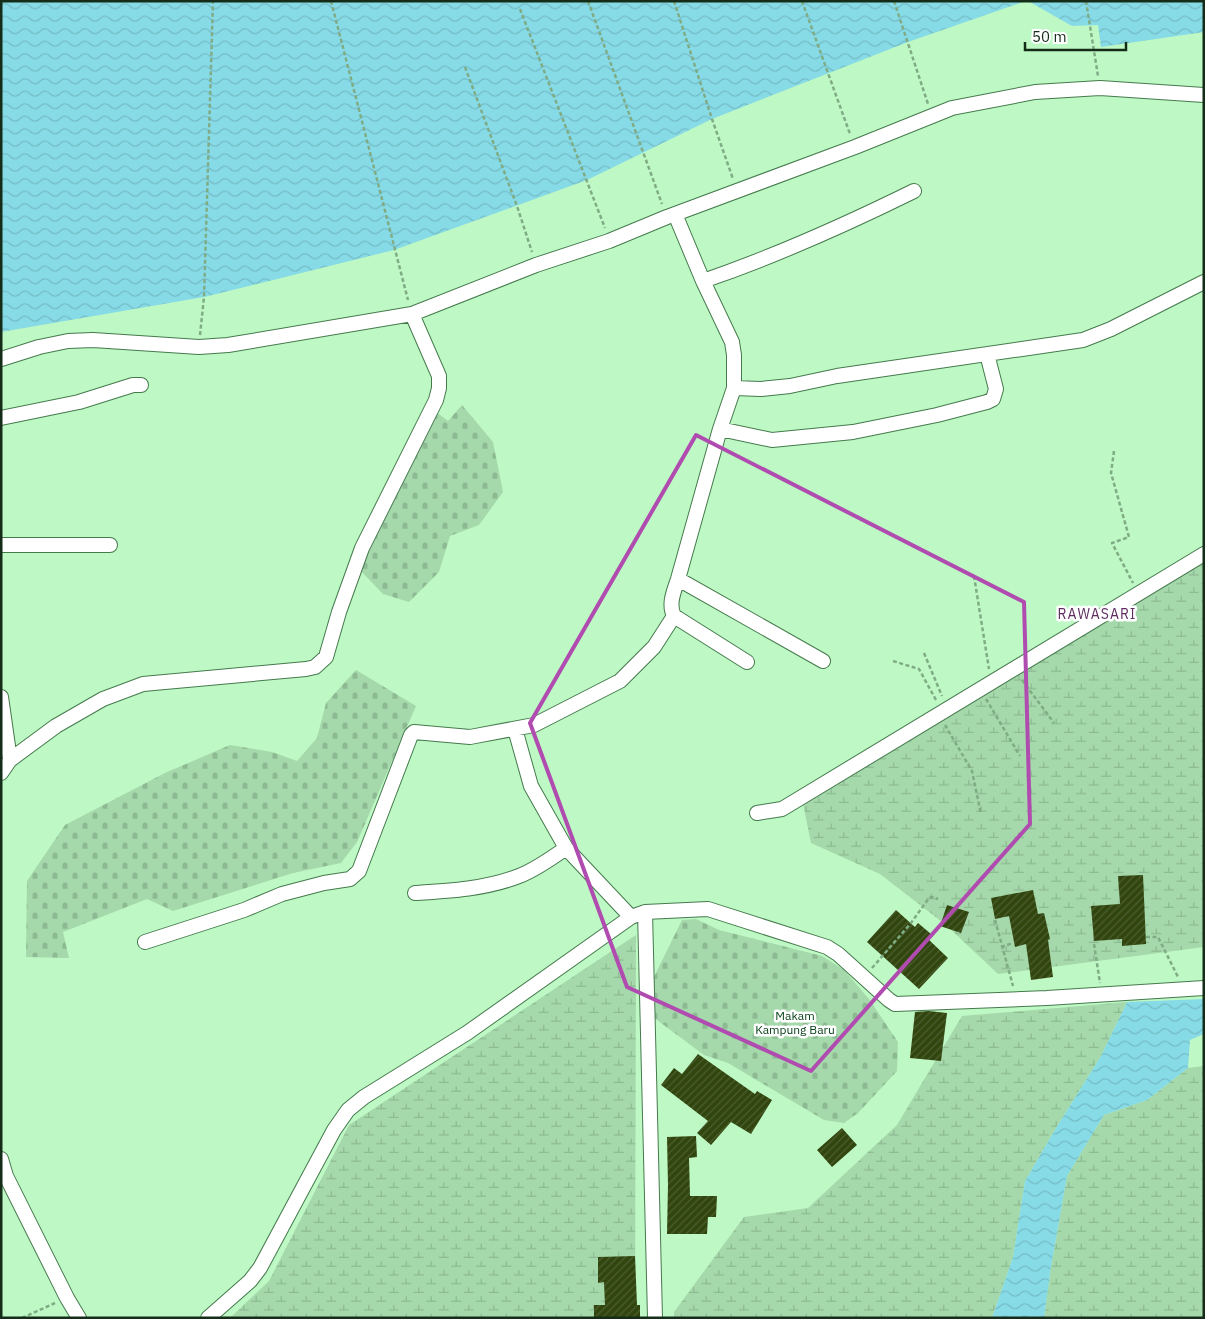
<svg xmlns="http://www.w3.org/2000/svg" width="1205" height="1319" font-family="'IBM Plex Sans',sans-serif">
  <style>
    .wetland { fill: url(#wetland-marsh) }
    .cemetery { fill: url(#cemetery-stones) }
    .water { fill: url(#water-waves) }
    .building { fill: url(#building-hatch) }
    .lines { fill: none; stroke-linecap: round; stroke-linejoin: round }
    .street-casing { stroke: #457a4d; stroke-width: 16 }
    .path { stroke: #7fac85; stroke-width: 2.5; stroke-dasharray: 4 2.5; stroke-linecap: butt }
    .street { stroke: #fff; stroke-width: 14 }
    .marked { fill: none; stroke: #b04bb0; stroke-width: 4; stroke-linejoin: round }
    .labels { text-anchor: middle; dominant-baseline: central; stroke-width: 5; stroke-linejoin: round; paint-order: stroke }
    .park-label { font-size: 12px; fill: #094219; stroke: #fff }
    .neighbourhood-label { font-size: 14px; letter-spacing: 1px; fill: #5f2e5f; stroke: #fff }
  </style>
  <defs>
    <pattern id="wetland-marsh" width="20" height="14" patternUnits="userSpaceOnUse" patternTransform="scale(1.25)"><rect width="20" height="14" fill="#a5d8aa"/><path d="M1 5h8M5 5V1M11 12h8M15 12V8" fill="none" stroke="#8dba92"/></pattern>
    <pattern id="cemetery-stones" width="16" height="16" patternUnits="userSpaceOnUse" patternTransform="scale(1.25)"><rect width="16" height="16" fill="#a5d8aa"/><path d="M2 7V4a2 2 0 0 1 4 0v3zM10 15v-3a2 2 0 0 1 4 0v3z" fill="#8dba92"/></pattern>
    <pattern id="water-waves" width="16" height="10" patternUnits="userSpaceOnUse" patternTransform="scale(1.25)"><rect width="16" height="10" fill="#87dbe7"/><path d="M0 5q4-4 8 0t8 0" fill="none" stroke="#74bcc6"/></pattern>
    <pattern id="building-hatch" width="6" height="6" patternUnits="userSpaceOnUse" patternTransform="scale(1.25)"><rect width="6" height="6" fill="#31450e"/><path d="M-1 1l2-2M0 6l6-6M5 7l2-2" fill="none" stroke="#4c5e30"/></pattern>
  </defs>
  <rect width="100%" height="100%" fill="#bef8c4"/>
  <path class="wetland" d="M1204,545V947L998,974L946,925L880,874L811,843L801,794Z
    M636,935L635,1318H230L269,1281L349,1125Z
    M1127,1002L1101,1056L1056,1128L1025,1181L1013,1257L992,1318H674V1312L744,1217L808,1208L897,1125L962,1016Z
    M1204,1066V1318H1044L1051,1267L1067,1176L1104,1115L1147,1100L1188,1068Z"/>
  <path class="cemetery" d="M462,405L493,442L503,492L479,525L450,536L439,572L409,602L383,594L359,569L435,411L448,421Z
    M356,670L416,706L357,842L341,863L293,873L173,911L147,899L63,932L69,958L26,957L27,881L65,825L165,773L230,745L272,752L297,761L317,738L326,703Z
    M696,919L719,930L822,956L844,970L869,999L898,1042L897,1071L858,1113L844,1123L824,1120L728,1063L704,1055L653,1017L654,977L682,920Z"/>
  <path class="water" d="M1,1H1026L908,42L712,119L587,180L394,250L204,297L1,332Z
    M1028,1H1204V32L1101,47L1098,25L1072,26Z
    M1204,999V1034L1190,1040L1188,1068L1147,1100L1104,1115L1067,1176L1051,1267L1044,1318H992L1013,1257L1025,1181L1056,1128L1101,1056L1127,1002Z"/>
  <path class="building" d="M1143,875L1146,944L1122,946V939L1094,941L1091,906L1120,904L1118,876Z
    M1033,890L1038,914L1044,913L1050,939L1048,940L1053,977L1031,980L1026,944L1015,947L1009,916L995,919L991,898Z
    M947,905L969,912L961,933L940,926Z
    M896,910L915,927L918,923L931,934L927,938L948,958L919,989L867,942Z
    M929,1011L947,1013L941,1061L910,1058L915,1012Z
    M698,1054L755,1094L757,1091L772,1100L751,1134L731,1122L711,1145L697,1133L708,1121L661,1085L674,1068L682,1074Z
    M842,1128L857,1145L832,1167L817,1150Z
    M696,1136L697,1157L689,1158L690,1196H717L716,1217H708L707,1234H667L668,1185L667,1137Z
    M635,1256L637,1305H640V1318H594V1305H605L604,1282L598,1283V1257Z"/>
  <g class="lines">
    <g class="street-casing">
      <path id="street" d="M675,214L703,281L732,342L734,355V388L720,429L678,579C674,591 668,604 674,616L747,662
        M703,281C776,256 845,225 914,191
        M1,359L39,347L68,341L93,340L199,347L228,345L412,314L536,265L609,241L667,217L855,147L952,108L1035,92L1100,88L1204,95
        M734,388L761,389L790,386L837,376L1083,340L1111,329L1204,282
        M1,418L79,402L133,385H141
        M720,429L772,440L853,432L937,415L987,402L993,399L996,389L987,354
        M1,545H110
        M678,579L823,661
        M1,697L10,760
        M515,729L531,786L566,848L631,917
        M1,773L10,760L56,726L103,699L143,684L306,669L315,667L326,657L339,612L362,548L436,400L439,388V376L412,314
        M757,813L782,809L1204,554
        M415,893C449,891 486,889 519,876C535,870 552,858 566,848
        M645,912L655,1318
        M145,942L244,910L282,894L324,883L350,879L359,871L411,735L414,732L470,737L534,725L620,681L654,647L674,616
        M1,1159L6,1176L67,1298L79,1318
        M208,1318L250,1281L260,1268L334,1130L348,1110L364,1097L467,1033L631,917L645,912L708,909L827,947L838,954L889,1000L895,1004L1047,998L1204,988"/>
    </g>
    <path class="path" d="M331,1L408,300
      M588,1L662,204
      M674,1L712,119L733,179
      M802,1L850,134
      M894,1L928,104
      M1086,1L1098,76
      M520,9L605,228
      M465,67L517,206L532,252
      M200,335L204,297L213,1
      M1114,451L1111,473L1129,537L1112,543L1133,583
      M974,576L989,669
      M924,653L942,696
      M893,661L919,669L936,700
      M1022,680L1054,723
      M986,699L1020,756
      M945,725L972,771L981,814
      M995,920L1013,986
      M1146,937H1158L1178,977
      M1094,944L1100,983
      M1001,947L1013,943
      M872,968L911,923L929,898L932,897L938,899
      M22,1318L55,1303"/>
    <use href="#street" class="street"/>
  </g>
  <path class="marked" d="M696,435L1024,602L1030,824L811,1071L627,987L530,723Z"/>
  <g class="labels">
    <g class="park-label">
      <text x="795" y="1015">Makam<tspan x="795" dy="14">Kampung Baru</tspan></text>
    </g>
    <g class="neighbourhood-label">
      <text x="1097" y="614">RAWASARI</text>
    </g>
  </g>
  <rect width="1205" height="1319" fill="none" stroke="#152c19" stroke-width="5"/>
  <path d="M1025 42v8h101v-8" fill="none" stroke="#152c19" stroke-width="2.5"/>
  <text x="1032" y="42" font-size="15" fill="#152c19" stroke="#ffffff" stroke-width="4" paint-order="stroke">50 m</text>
</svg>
